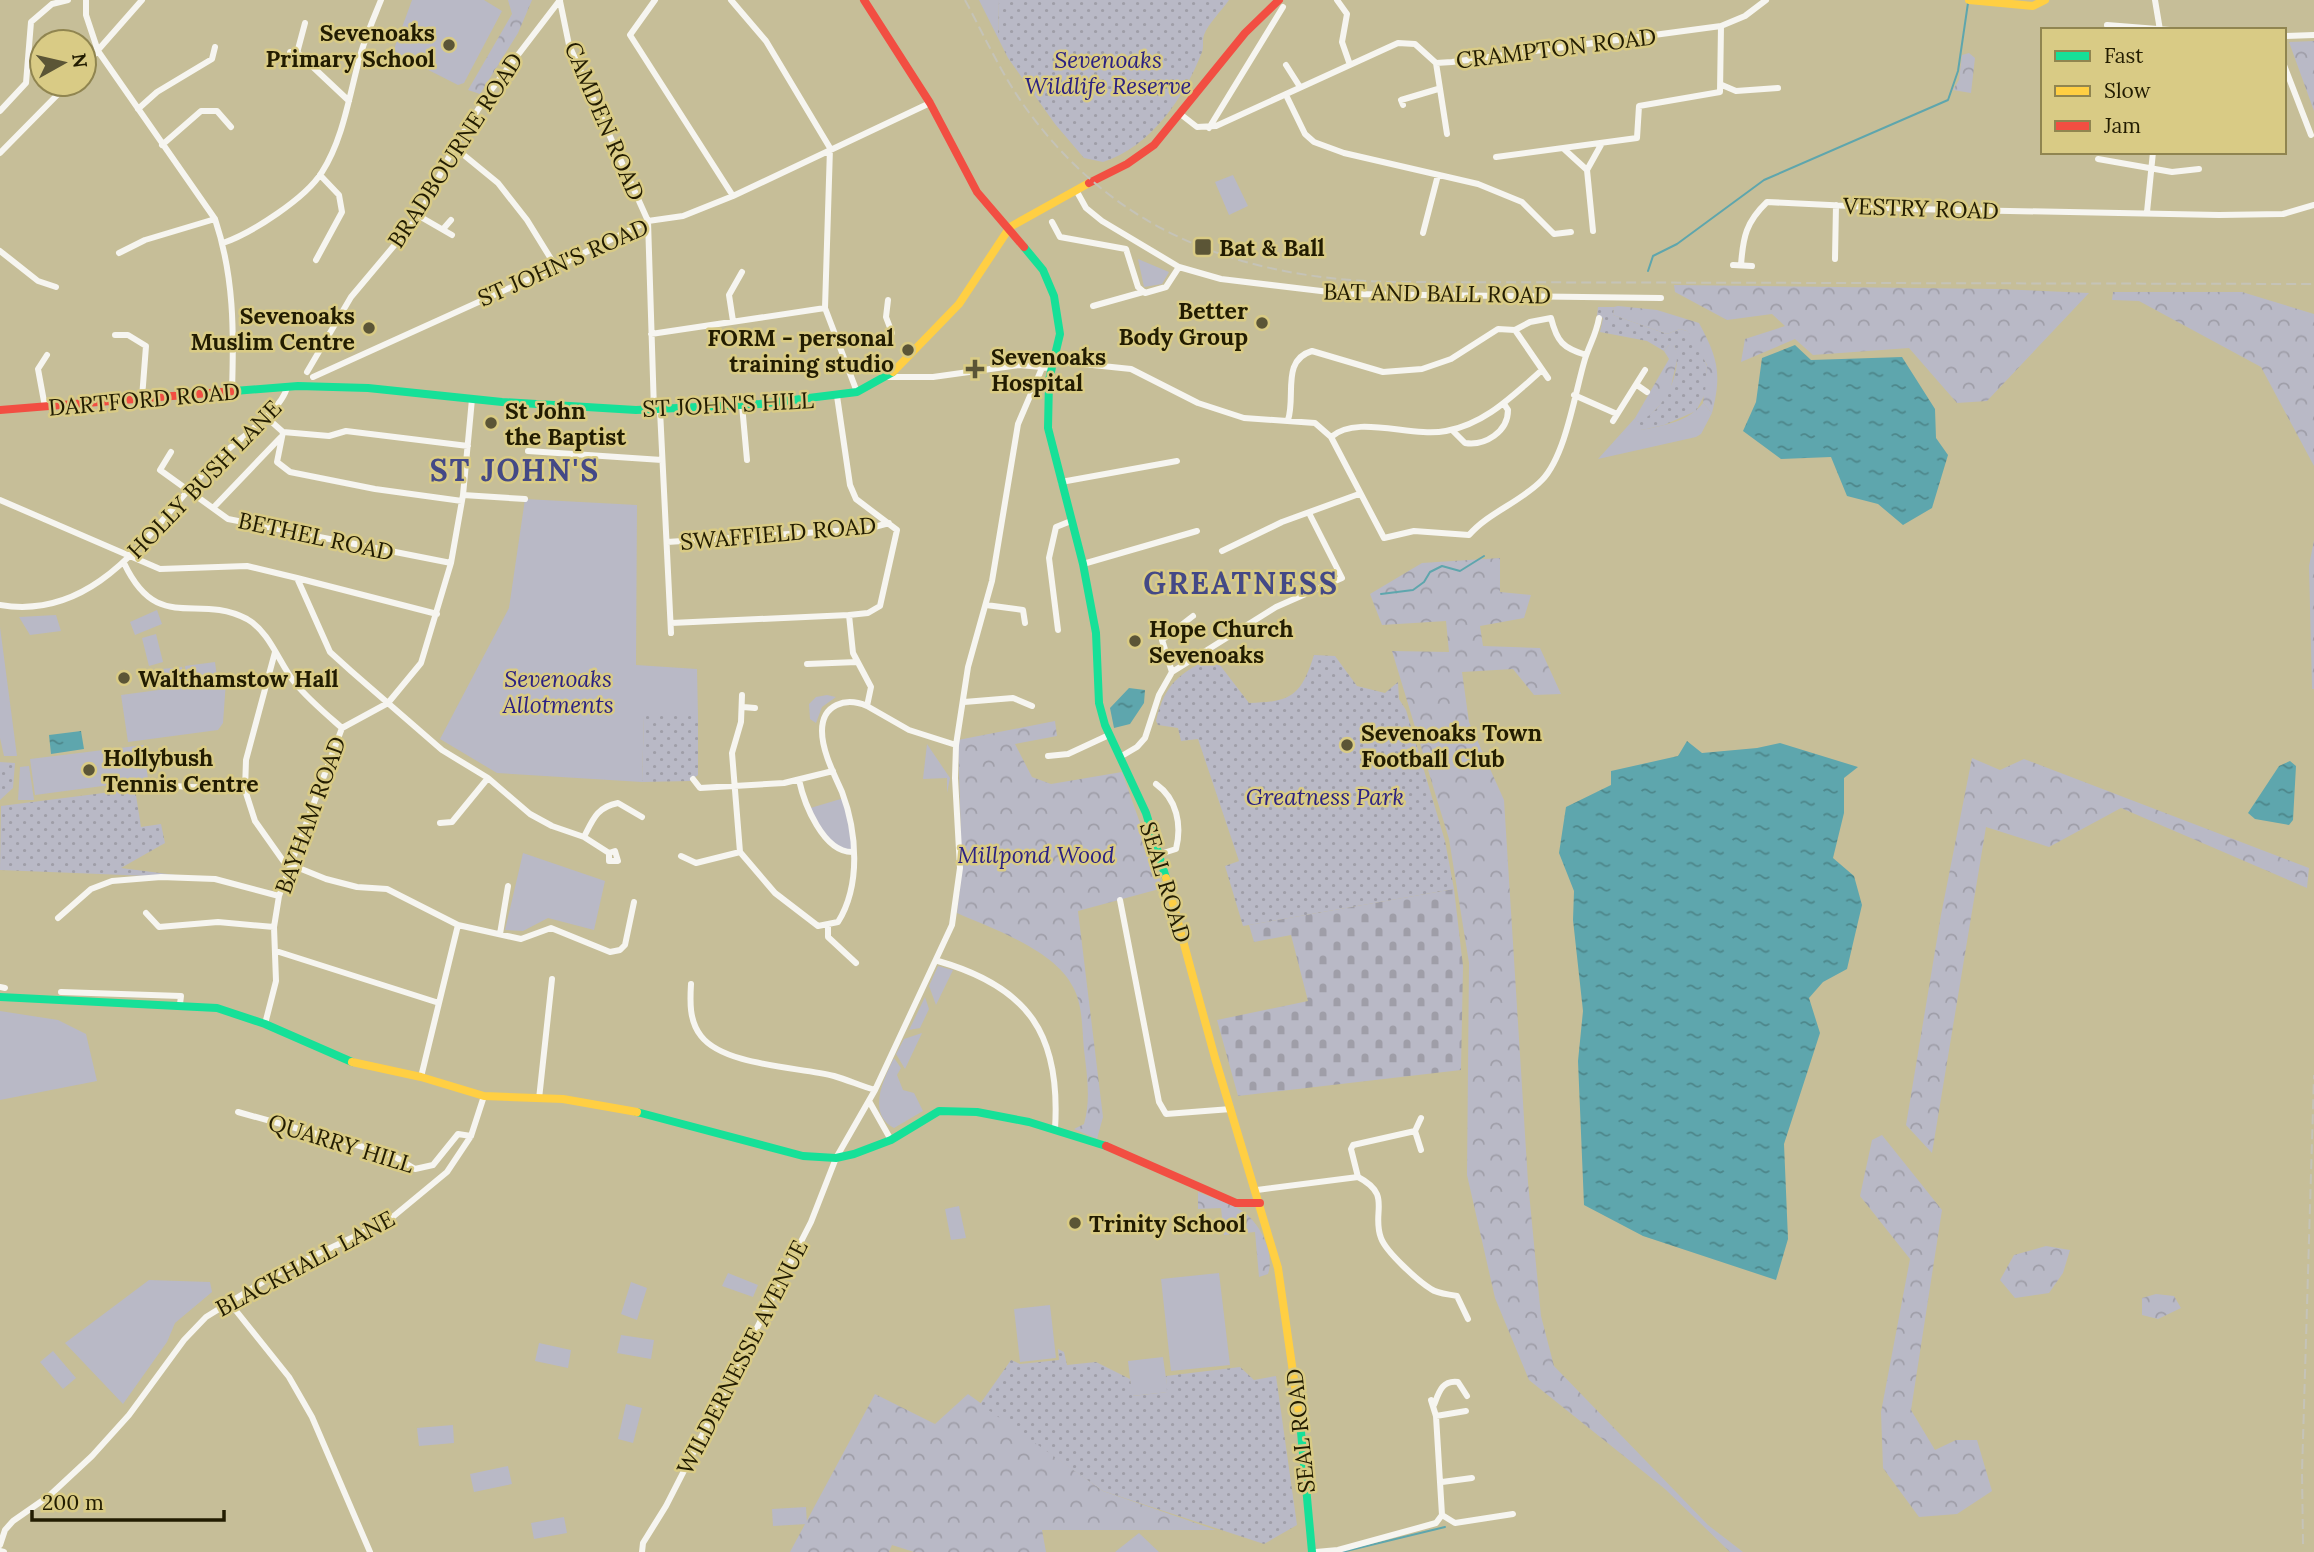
<svg xmlns="http://www.w3.org/2000/svg" width="2314" height="1552" font-family="Lora,serif">
  <style>
    .green { fill: #b9b9c6 }
    .forest { fill: url(#forest-crowns) }
    .cemetery { fill: url(#cemetery-stones) }
    .park { fill: url(#park-dots) }
    .water { fill: url(#water-ripples) }
    .lines { fill: none; stroke-linecap: round; stroke-linejoin: round }
    .stream { stroke: #5ea6ad; stroke-width: 2 }
    .street { stroke: #f6f5f0; stroke-width: 6 }
    .fast { stroke: #16e098; stroke-width: 8 }
    .slow { stroke: #ffcf43; stroke-width: 8 }
    .jam { stroke: #f24e42; stroke-width: 8 }
    .rail { stroke: #c5c3b7; stroke-width: 2; stroke-dasharray: 10 5; stroke-linecap: butt }
    .poi-dot { fill: #5b5536; stroke: #d9cb85; stroke-width: 2.5 }
    .labels { text-anchor: middle; dominant-baseline: central; stroke-width: 5; stroke-linejoin: round; paint-order: stroke }
    .poi-label { font-size: 23px; font-weight: bold; fill: #221c01; stroke: #d9cb85; text-anchor: start }
    .street-label { font-size: 23px; fill: #221c01; stroke: #d9cb85 }
    .park-label { font-size: 23px; font-style: italic; fill: #2b2183; stroke: #d9cb85 }
    .district-label { font-size: 30px; font-weight: bold; letter-spacing: 2px; fill: #444986; stroke: #d9cb85 }
  </style>
  <defs>
    <pattern id="forest-crowns" width="20" height="18" patternUnits="userSpaceOnUse" patternTransform="scale(1.75)"><rect width="20" height="18" fill="#b9b9c6"/><path d="M2 6a3 3 0 1 1 6 0M12 15a3 3 0 1 1 6 0" fill="none" stroke="#9f9ea8"/></pattern>
    <pattern id="cemetery-stones" width="16" height="16" patternUnits="userSpaceOnUse" patternTransform="scale(1.75)"><rect width="16" height="16" fill="#b9b9c6"/><path d="M2 7V4a2 2 0 0 1 4 0v3zM10 15v-3a2 2 0 0 1 4 0v3z" fill="#9f9ea8"/></pattern>
    <pattern id="park-dots" width="8" height="8" patternUnits="userSpaceOnUse" patternTransform="scale(1.75)"><rect width="8" height="8" fill="#b9b9c6"/><path d="M2 2h.1M6 6h.1" fill="none" stroke="#9f9ea8" stroke-width="1.8" stroke-linecap="round"/></pattern>
    <pattern id="water-ripples" width="26" height="14" patternUnits="userSpaceOnUse" patternTransform="scale(1.75)"><rect width="26" height="14" fill="#5ea6ad"/><path d="M2 4q2-2 4 0t4 0M15 11q2-2 4 0t4 0" fill="none" stroke="#4d868a"/></pattern>
  </defs>
  <rect width="100%" height="100%" fill="#c6be98"/>
  <path class="green" d="M412,0H484L502,11L464,83L458,85L393,52Z
    M979,0H999L998,38Z
    M1233,175L1248,206L1229,215L1215,182Z
    M1138,259L1169,272L1162,284L1144,287Z
    M1703,403L1712,413L1701,434L1696,437L1598,459L1635,418L1642,430C1665,425 1688,422 1703,403Z
    M525,499L637,505L636,665L697,669L698,716H644L642,782L497,773L440,739L509,608Z
    M157,610L162,624L135,635L130,622Z
    M56,615L61,631L30,635L19,617Z
    M0,627L17,756H4L0,738Z
    M156,634L163,662L149,666L142,638Z
    M215,662L217,677L187,681L185,666Z
    M182,667L184,681L154,686L151,670Z
    M226,681L223,723L218,730L128,742L121,695Z
    M827,695L836,697L822,707L816,723L810,719L809,704L816,697Z
    M927,744L950,778L947,793V778L923,779Z
    M144,745L148,780L35,795L30,759Z
    M29,766L34,800H18L20,767Z
    M844,798L853,852C833,852 818,824 807,809Z
    M523,853L605,881L594,930L548,918L523,931L505,930Z
    M938,966L953,970L936,1005L929,986Z
    M925,997L929,1009L920,1028L909,1030Z
    M0,1011L58,1020L86,1034L97,1081L0,1100Z
    M922,1033L905,1069L896,1054L904,1039Z
    M894,1058L901,1068L897,1075L903,1090L914,1093L923,1111L894,1128C866,1114 884,1078 894,1058Z
    M959,1206L966,1238L951,1240L945,1209Z
    M728,1273L758,1285L753,1297L722,1286Z
    M1219,1273L1230,1365L1171,1371L1161,1279Z
    M149,1280L210,1282L212,1292L175,1323L167,1342L123,1404L65,1343Z
    M631,1282L647,1288L637,1320L621,1314Z
    M1050,1305L1056,1358L1020,1362L1014,1309Z
    M621,1335L654,1340L651,1359L617,1353Z
    M539,1343L571,1350L568,1368L535,1361Z
    M53,1351L76,1378L63,1389L40,1362Z
    M1163,1357L1168,1392L1132,1396L1128,1361Z
    M626,1404L642,1408L633,1443L618,1439Z
    M453,1425L454,1443L419,1446L417,1428Z
    M508,1466L512,1484L474,1492L470,1474Z
    M806,1507L807,1524L773,1526L772,1509Z
    M564,1517L567,1533L534,1539L531,1523Z
    M1139,1533L1159,1552H1115Z"/>
  <path class="forest" d="M508,0H532L518,33L480,94L468,90L512,14Z
    M2314,41V111L2289,42Z
    M1969,53L1975,58L1971,93L1953,90L1959,80L1962,55Z
    M1674,285L1997,289L2089,293L1987,401L1957,403L1909,348L1813,355L1795,339L1741,362L1745,339L1785,326L1772,314L1727,320L1675,292Z
    M2113,292H2242L2314,314V466L2261,367L2139,301L2112,300Z
    M1618,306L1657,310L1699,323C1718,358 1722,374 1712,413L1703,403L1707,365L1687,331L1680,329L1667,334L1613,315L1614,307Z
    M1669,345H1674L1678,356L1669,395L1646,420L1636,422L1635,418L1669,359L1664,351Z
    M2314,540V689H2312L2309,566Z
    M1500,558V592L1531,595L1524,618L1480,626L1483,646L1540,648L1561,694L1534,695L1513,669L1462,672L1469,722L1504,800L1528,1182L1541,1316L1554,1366L1708,1525L1743,1552H1730L1665,1489L1529,1380L1495,1298L1467,1175L1469,963L1449,839L1392,651L1449,652L1446,621L1382,625L1370,594L1422,563Z
    M1055,721L1057,736L1015,744L1032,777L1051,784L1122,772L1163,888L1078,911L1103,1117L1097,1139L1074,1129L1084,1124C1091,1100 1087,1075 1084,1050C1082,1030 1083,1005 1073,987C1055,950 993,929 957,913L962,870L958,740Z
    M1972,758L2000,770L2024,759L2309,868L2307,888L2121,808L2049,847L1986,827L1932,1153L1906,1125L1941,915Z
    M1882,1135L1942,1210L1911,1410L1935,1450L1956,1440H1977L1992,1491L1957,1514L1919,1517L1883,1468L1881,1412L1910,1259L1860,1196L1872,1140Z
    M1198,1192C1213,1198 1233,1203 1245,1213C1261,1225 1275,1255 1268,1274L1259,1277L1255,1232L1224,1235L1221,1208L1198,1209Z
    M2046,1246L2070,1250L2063,1273L2049,1293L2015,1298L2000,1280L2014,1255Z
    M2156,1294L2174,1296L2181,1308L2158,1319L2142,1315V1298Z
    M875,1394L935,1424L968,1394L1103,1491L1216,1530H1042L1046,1552H914L892,1545L889,1552H790Z"/>
  <path class="cemetery" d="M1454,889L1463,966L1461,1070L1238,1096L1217,1020L1308,1001L1291,935L1254,942L1249,925Z"/>
  <path class="park" d="M999,0H1229C1222,10 1208,24 1204,35C1202,41 1204,46 1202,52C1185,96 1151,147 1103,162L1084,158L1055,124L1008,58L998,38Z
    M1598,307H1614L1613,315L1667,334L1680,329L1687,331L1696,342L1707,366L1705,394L1696,411L1664,425L1642,430L1636,422C1662,416 1685,370 1674,345H1669L1664,351L1647,341L1600,332L1603,318L1597,316Z
    M1314,655L1335,656L1357,686L1385,693L1398,682L1399,699L1406,710L1445,841L1454,889L1243,926L1225,866L1239,861L1198,739L1181,741L1178,728L1158,725L1156,721C1165,683 1179,674 1213,656L1249,703C1291,702 1301,696 1314,655Z
    M644,716H698V775L690,781L642,782Z
    M0,762L15,763L13,788L0,800Z
    M135,789L141,827L161,824L165,843L121,868L199,878L0,870L1,806Z
    M1058,1349L1064,1352L1067,1365L1096,1362L1130,1379L1133,1396L1167,1392L1166,1376L1240,1367L1254,1380L1276,1376L1297,1525L1264,1544L1103,1491L980,1404L1011,1360L1020,1364L1059,1360Z"/>
  <path class="water" d="M1795,345L1811,360L1902,357L1935,409L1936,438L1948,455L1932,508L1903,525L1878,504L1847,496L1831,457L1781,459L1743,431L1756,402L1762,358Z
    M1129,688L1145,690L1144,703L1130,724L1114,728L1110,708Z
    M81,731L84,749L51,754L49,735Z
    M1687,741L1702,753L1757,748L1780,743L1858,767L1844,778V813L1833,858L1854,876L1862,905L1847,969L1823,982L1809,998L1820,1033L1784,1144L1788,1239L1776,1280L1643,1236L1584,1205L1578,1061L1583,1011L1573,920L1574,891L1559,853L1566,807L1611,785V771L1678,756Z
    M2290,761L2296,766L2293,820L2289,825L2255,819L2248,813L2279,766Z"/>
  <g class="lines">
    <path class="stream" d="M1648,271L1653,256L1677,244L1764,180L1948,100L1958,71L1968,3
      M1381,594L1413,590L1424,582L1430,572L1442,566L1460,571L1484,556
      M1342,1552L1445,1527"/>
    <path class="street" d="M86,0V15L98,51L215,219C234,276 234,331 232,390
      M655,0L630,35L733,196
      M731,0L766,41L830,148L825,308L857,392
      M1337,0L1347,14L1342,42L1350,65
      M2155,0L2160,30
      M560,1L569,45L648,221L654,410
      M2107,25L2170,30
      M2284,36L2314,35
      M290,52L298,53L349,101
      M297,53L305,23
      M1436,63L1447,134
      M1286,65L1300,87
      M2284,65L2311,135
      M84,66L142,0
      M1722,85L1736,91L1778,88
      M1286,95L1305,134L1314,142L1344,153L1478,184L1522,202L1554,234L1571,232
      M1403,105L1401,100L1438,89
      M138,109L157,92L212,59L215,47
      M0,111L26,83L31,22L52,4L68,0
      M1179,113L1197,127L1216,126L1398,43L1415,44L1436,63L1452,62L1721,26L1745,16L1766,0
      M1209,128L1283,7
      M162,145L201,111H217L231,127
      M454,147L498,183L527,220L556,267
      M1564,149L1587,170
      M0,153L68,84
      M1496,157L1637,138L1639,106L1720,92L1721,26
      M2098,159L2172,172L2199,169
      M1076,190L1086,208L1102,221L1179,267L1221,279L1346,294L1661,298
      M2147,212L2153,152
      M419,216L452,235
      M1052,222L1060,237L1126,249L1138,287L1145,293L1166,287L1179,267
      M444,228L451,220
      M1593,231L1587,170L1602,143
      M1423,233L1438,175
      M223,243C252,233 306,198 322,172C343,139 349,97 359,60C364,40 373,20 381,0
      M0,251L38,281L56,287
      M119,253L145,240L215,219
      M1835,259L1836,205
      M316,260L342,212L339,195L320,175
      M1733,265L1752,266
      M1741,265C1743,237 1746,222 1767,202L1912,209L2219,215L2283,214L2314,205
      M888,300L886,317L892,333
      M1093,306L1143,292
      M733,321L729,295L742,272
      M1515,330L1548,378
      M651,334L825,308
      M115,335H128L146,346L142,398
      M1054,361L1131,369L1198,403L1244,418L1315,423L1331,437L1384,538L1414,531L1469,535C1489,512 1521,502 1542,480C1566,455 1575,392 1585,359C1590,343 1596,335 1599,318
      M307,372L351,297L419,216L454,147L488,94L560,0
      M313,377L556,267L648,221L683,216L733,196L930,103
      M888,377H933L1019,365L1042,367
      M1637,385L1647,392
      M1574,395L1617,414
      M742,405L747,460
      M45,407L38,369L47,355
      M660,410L671,633
      M265,416L283,432L277,462L290,472L375,489L462,501
      M1288,420C1296,396 1281,360 1312,351L1383,372L1422,369L1451,359L1498,329L1515,330L1530,322L1551,318C1557,342 1563,348 1586,355
      M1613,421L1645,370
      M1452,430L1465,443C1485,446 1508,432 1508,410L1504,404
      M283,432L329,436L346,431L468,446
      M1331,437C1357,414 1411,438 1446,431C1485,424 1512,396 1541,371
      M528,451L662,460
      M171,452L160,470L228,519L451,563
      M1061,482L1177,461
      M463,495L525,499
      M0,500L160,569L247,566L297,578L330,652L351,671L442,750L488,778L530,814L552,826L584,837L609,853L615,851L618,861H609V853
      M213,508L280,438
      M667,542L867,529L889,523
      M1222,551L1282,522L1359,494
      M124,563C158,635 196,592 247,619C270,632 279,663 295,683C309,700 326,714 342,728
      M1083,564L1197,531
      M297,578L437,614
      M0,605C101,622 153,524 213,463C231,444 282,412 287,387
      M986,605L1023,610L1025,623
      M849,615L853,653L871,687L867,706L909,730L956,745
      M671,623L849,615L868,613L880,606L897,530L856,499L850,485L837,396
      M1058,630L1049,558L1056,527L1071,521
      M275,652L246,760L245,790L255,821L284,862L326,879L357,887L387,889L458,925L521,939L551,928L610,952L620,950L625,945L634,902
      M807,664L857,662
      M1172,672L1162,640L1193,616
      M742,695L741,722L732,753L740,852L775,893L818,926L838,922C861,885 857,832 842,792C834,774 822,751 822,731C822,704 846,697 867,706
      M964,702L1013,698L1032,706
      M743,707L755,708
      M342,728L388,703L421,663L451,563L463,495L472,399
      M1048,756L1068,754L1109,735
      M1120,757L1137,747L1145,738L1159,695L1172,672L1276,607L1342,578L1309,513
      M693,779L700,788L784,783L833,771
      M799,780C804,803 823,853 853,852
      M1156,784C1177,799 1182,825 1176,849L1160,854
      M136,787L156,785L245,790
      M440,823L452,822L488,778
      M584,837C593,819 597,807 618,803L642,817
      M681,856L696,863L740,852
      M1120,900L1159,1102L1166,1114L1231,1109
      M146,913L159,927L218,922L274,927
      M58,918L91,889L112,881L161,877L215,879L279,896
      M828,926V937L856,963
      M500,934L508,886
      M276,951L439,1003
      M938,961C1029,987 1061,1035 1055,1129
      M691,984C690,1001 689,1021 701,1036C724,1066 799,1067 834,1076C848,1080 861,1086 875,1090
      M0,987L5,988
      M61,992L181,996L180,1004
      M265,1024L276,981L274,927L279,896L342,728
      M421,1077L458,925
      M539,1099L552,979
      M869,1101L891,1140
      M238,1112L392,1155L415,1169L433,1165L458,1134L471,1136
      M1421,1118L1415,1131L1421,1150
      M1358,1177C1393,1195 1371,1212 1381,1238C1386,1252 1418,1281 1431,1289C1438,1294 1448,1294 1457,1296L1468,1319
      M1257,1190L1358,1177L1351,1149L1353,1145L1415,1131
      M229,1302L289,1377L312,1417L370,1552
      M1431,1400L1436,1416L1442,1515
      M1434,1405C1439,1392 1442,1380 1458,1382L1467,1396
      M1436,1416L1466,1411
      M1442,1482L1472,1478
      M0,1545L5,1530L13,1521L49,1496L92,1456L129,1415L184,1340L206,1317L274,1275L389,1220L447,1172L471,1136L484,1096
      M0,1551L4,1552
      M642,1552L643,1543L666,1506L811,1222L836,1158L875,1090L952,925L960,868L955,778L956,745L968,667L992,581L1018,424L1042,368L1053,367
      M1316,1552L1338,1550L1436,1523L1442,1515L1455,1523L1513,1514"/>
    <path class="fast" d="M1024,247L1043,270L1054,296L1060,334L1049,380L1048,428L1083,564L1096,633L1099,703L1105,725L1146,813L1166,878
      M234,391L298,386L368,388L502,402L636,410L760,404L857,392L893,372
      M0,997L217,1008L265,1024L352,1062
      M637,1112L803,1156L836,1158L854,1154L891,1140L939,1111L977,1112L1029,1122L1106,1146
      M1300,1421L1312,1552"/>
    <path class="slow" d="M1969,0L2033,6L2045,0
      M893,372L959,304L1010,227L1089,183
      M1166,878L1215,1058L1278,1268L1300,1421
      M352,1062L421,1077L484,1096L563,1099L637,1112"/>
    <path class="jam" d="M864,0L930,103L977,192L1024,247
      M1089,183L1127,164L1154,145L1245,33L1279,0
      M0,410L234,391
      M1106,1146L1236,1203H1260"/>
    <path class="rail" d="M965,0C986,39 1004,80 1031,115C1120,234 1244,278 1388,282L2314,284
      M2303,1544L2302,1472L2314,1075"/>
  </g>
  <g class="poi-dot">
    <circle cx="449" cy="45" r="7"/>
    <rect x="1194" y="238" width="18" height="18" rx="3.5"/>
    <circle cx="1262" cy="323" r="7"/>
    <circle cx="369" cy="328" r="7"/>
    <circle cx="908" cy="350" r="7"/>
    <path d="M971.5 358.5h7v7h7v7h-7v7h-7v-7h-7v-7h7z"/>
    <circle cx="491" cy="423" r="7"/>
    <circle cx="1135" cy="641" r="7"/>
    <circle cx="124" cy="678" r="7"/>
    <circle cx="1347" cy="745" r="7"/>
    <circle cx="89" cy="770" r="7"/>
    <circle cx="1075" cy="1223" r="7"/>
  </g>
  <g class="labels">
    <g class="poi-label">
      <text x="435" y="32" text-anchor="end">Sevenoaks<tspan x="435" dy="26">Primary School</tspan></text>
      <text x="1219" y="247">Bat &amp; Ball</text>
      <text x="1248" y="310" text-anchor="end">Better<tspan x="1248" dy="26">Body Group</tspan></text>
      <text x="355" y="315" text-anchor="end">Sevenoaks<tspan x="355" dy="26">Muslim Centre</tspan></text>
      <text x="894" y="337" text-anchor="end">FORM - personal<tspan x="894" dy="26">training studio</tspan></text>
      <text x="991" y="356">Sevenoaks<tspan x="991" dy="26">Hospital</tspan></text>
      <text x="505" y="410">St John<tspan x="505" dy="26">the Baptist</tspan></text>
      <text x="1149" y="628">Hope Church<tspan x="1149" dy="26">Sevenoaks</tspan></text>
      <text x="138" y="678">Walthamstow Hall</text>
      <text x="1361" y="732">Sevenoaks Town<tspan x="1361" dy="26">Football Club</tspan></text>
      <text x="103" y="757">Hollybush<tspan x="103" dy="26">Tennis Centre</tspan></text>
      <text x="1089" y="1223">Trinity School</text>
    </g>
    <g class="street-label">
      <text transform="translate(1556 48) rotate(-7)">CRAMPTON ROAD</text>
      <text transform="translate(605 121) rotate(67)">CAMDEN ROAD</text>
      <text transform="translate(455 150) rotate(-57)">BRADBOURNE ROAD</text>
      <text transform="translate(1921 208) rotate(2)">VESTRY ROAD</text>
      <text transform="translate(563 262) rotate(-24)">ST JOHN'S ROAD</text>
      <text transform="translate(1437 293) rotate(1)">BAT AND BALL ROAD</text>
      <text transform="translate(144 399) rotate(-5)">DARTFORD ROAD</text>
      <text transform="translate(728 404) rotate(-3)">ST JOHN'S HILL</text>
      <text transform="translate(204 479) rotate(-46)">HOLLY BUSH LANE</text>
      <text transform="translate(778 533) rotate(-5)">SWAFFIELD ROAD</text>
      <text transform="translate(316 536) rotate(12)">BETHEL ROAD</text>
      <text transform="translate(310 815) rotate(-70)">BAYHAM ROAD</text>
      <text transform="translate(1166 882) rotate(73)">SEAL ROAD</text>
      <text transform="translate(341 1143) rotate(17)">QUARRY HILL</text>
      <text transform="translate(305 1263) rotate(-28)">BLACKHALL LANE</text>
      <text transform="translate(742 1357) rotate(-63)">WILDERNESSE AVENUE</text>
      <text transform="translate(1300 1431) rotate(-96)">SEAL ROAD</text>
    </g>
    <g class="park-label">
      <text x="1108" y="59">Sevenoaks<tspan x="1108" dy="26">Wildlife Reserve</tspan></text>
      <text x="558" y="678">Sevenoaks<tspan x="558" dy="26">Allotments</tspan></text>
      <text x="1325" y="796">Greatness Park</text>
      <text x="1036" y="854">Millpond Wood</text>
    </g>
    <g class="district-label">
      <text x="515" y="470">ST JOHN'S</text>
      <text x="1241" y="583">GREATNESS</text>
    </g>
  </g>
  <rect x="2041" y="28" width="245" height="126" fill="#d9cb85" stroke="#908550" stroke-width="2"/>
  <rect x="2055" y="51" width="35" height="10" fill="#16e098" stroke="#908550" stroke-width="2"/>
  <text x="2104" y="63" font-size="21" fill="#221c01">Fast</text>
  <rect x="2055" y="86" width="35" height="10" fill="#ffcf43" stroke="#908550" stroke-width="2"/>
  <text x="2104" y="98" font-size="21" fill="#221c01">Slow</text>
  <rect x="2055" y="121" width="35" height="10" fill="#f24e42" stroke="#908550" stroke-width="2"/>
  <text x="2104" y="133" font-size="21" fill="#221c01">Jam</text>
  <g transform="translate(63 63) rotate(82)"><circle r="33" fill="#d9cb85" stroke="#908550" stroke-width="2"/>
  <path d="M0-5L12 26L0 18L-12 26Z" fill="#5b5536"/>
  <text y="-10" font-size="19" font-weight="bold" text-anchor="middle" fill="#221c01">N</text>
  </g>
  <path d="M32 1510v10h192v-10" fill="none" stroke="#221c01" stroke-width="3.5"/>
  <text x="42" y="1510" font-size="21" fill="#221c01" stroke="#d9cb85" stroke-width="5" paint-order="stroke">200 m</text>
</svg>
